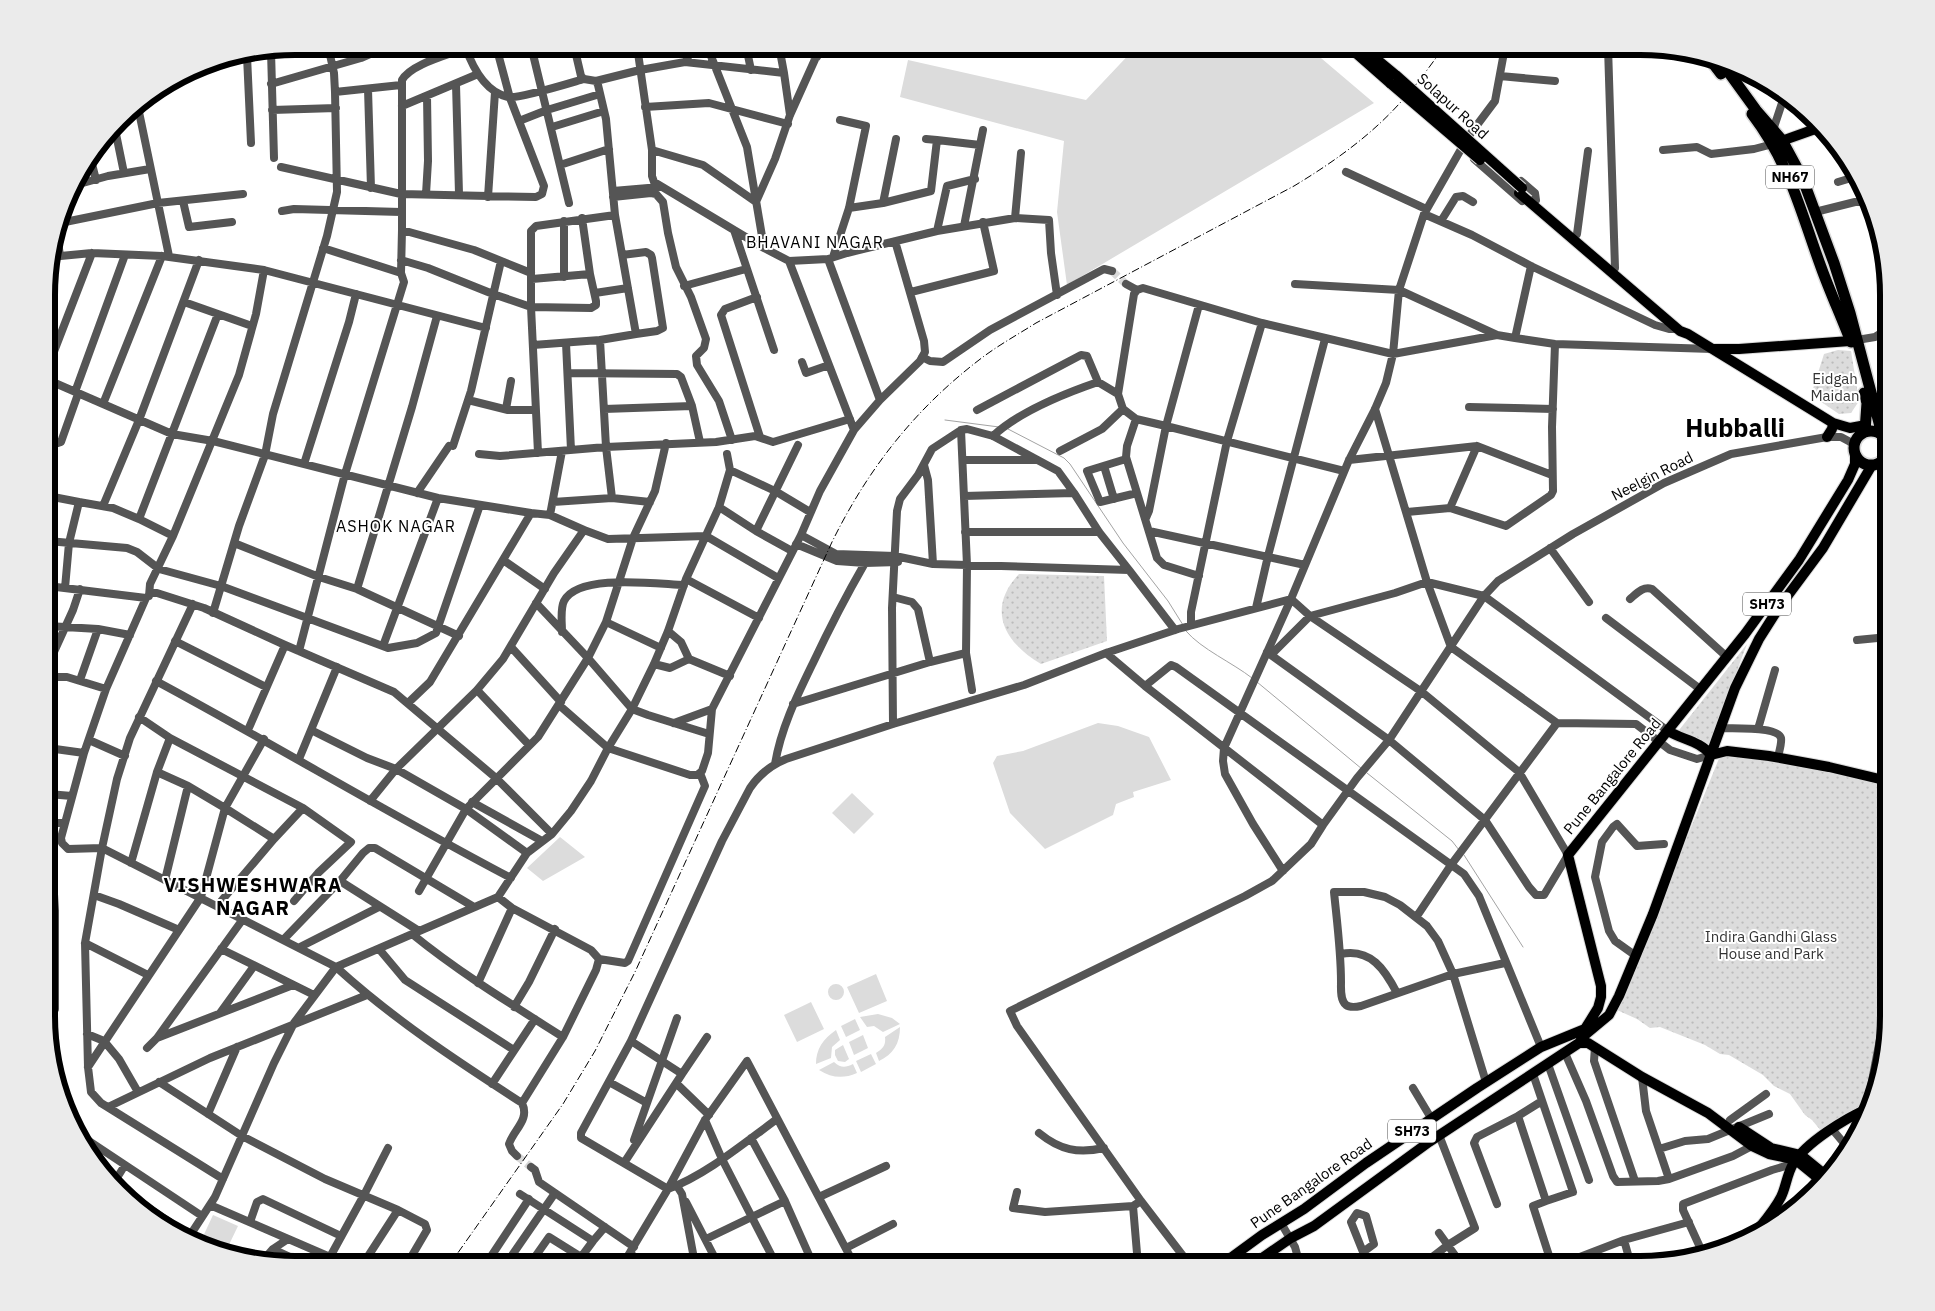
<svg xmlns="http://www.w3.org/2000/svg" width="1935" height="1311" font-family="'IBM Plex Sans',sans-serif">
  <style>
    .green { fill: #dcdcdc }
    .park { fill: url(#park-dots) }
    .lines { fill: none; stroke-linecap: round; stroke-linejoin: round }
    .stream { stroke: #a3a3a3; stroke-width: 1 }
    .minor-tunnel { stroke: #d9d9d9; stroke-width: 8; stroke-dasharray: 8 4; stroke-linecap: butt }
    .major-casing { stroke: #dbdbdb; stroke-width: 12 }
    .highway-casing { stroke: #dbdbdb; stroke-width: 14 }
    .minor { stroke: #555; stroke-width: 8 }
    .major { stroke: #000; stroke-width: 10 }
    .highway { stroke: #000; stroke-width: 11 }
    .rail { stroke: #000; stroke-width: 1; stroke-dasharray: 8 2.5 1 2.5; stroke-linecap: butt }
    .major-bridge-casing { stroke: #dbdbdb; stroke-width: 12; stroke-linecap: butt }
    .major-bridge { stroke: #000; stroke-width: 10 }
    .labels { text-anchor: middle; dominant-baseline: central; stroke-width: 4; stroke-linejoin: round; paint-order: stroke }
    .shield { fill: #fff; stroke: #4c4c4c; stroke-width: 1 }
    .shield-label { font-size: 14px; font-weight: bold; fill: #000 }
    .street-label { font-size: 15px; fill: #000; stroke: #fff }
    .park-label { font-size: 15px; fill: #333; stroke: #fff }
    .neighbourhood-label { font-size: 16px; letter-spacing: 1px; fill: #000; stroke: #fff }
    .district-label { font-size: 20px; font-weight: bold; letter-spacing: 1px; fill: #000; stroke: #fff }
    .town-label { font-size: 25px; font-weight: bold; fill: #000; stroke: #fff }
    .rim { fill: none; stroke: #000; stroke-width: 6 }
  </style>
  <defs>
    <pattern id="park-dots" width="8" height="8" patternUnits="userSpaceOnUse" patternTransform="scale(1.25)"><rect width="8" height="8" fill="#dcdcdc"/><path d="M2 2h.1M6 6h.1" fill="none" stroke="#bbb" stroke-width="1.8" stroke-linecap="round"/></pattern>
  </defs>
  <rect width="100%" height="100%" fill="#fff"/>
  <path class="green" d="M1136,47H1308L1374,103L1067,285L1057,212L1064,141L900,97L908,60L1086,100Z
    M1098,723L1118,726L1149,737L1171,780L1133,792L1134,797L1116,804L1113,815L1045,849L1010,813L993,763L997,756L1023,751Z
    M852,793L874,814L854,834L832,813Z
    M560,837L585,857L543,881L527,868Z
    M876,974L887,1001L859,1013L847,987Z
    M828 992a8 8 0 1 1 16 0a8 8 0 1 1-16 0Z
    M811,1002L824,1029L797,1042L784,1015Z
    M878,1014L892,1018L900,1024L883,1032L874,1026L867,1027L860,1017Z
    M855,1019L860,1030L846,1037L841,1026Z
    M900,1027C900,1044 893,1054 879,1061L876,1053C883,1049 886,1045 885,1037Z
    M836,1030L840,1040L832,1047L831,1058L816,1064C816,1049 823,1039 836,1030Z
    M863,1035L868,1048L854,1055L849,1042Z
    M843,1045L849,1059L845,1062L838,1061L835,1055V1050Z
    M871,1054L876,1064L861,1072L856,1061Z
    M834,1062C841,1068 845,1068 853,1064L857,1073C843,1079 832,1078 819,1070Z
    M213,1215L238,1226L225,1253L215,1251L200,1243Z"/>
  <path class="park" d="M1838,350L1851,351L1859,401L1851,413L1839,414L1811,395L1824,354Z
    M1019,574L1104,576L1107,641L1041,664C1004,642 986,609 1019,574Z
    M1747,644L1709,745L1676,734Z
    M1720,756L1790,763L1888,785V986L1869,1088L1873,1100L1871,1104L1822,1132L1812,1120L1805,1115L1790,1094L1774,1086L1763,1075L1729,1055L1720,1054L1705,1045L1660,1027L1650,1028L1637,1019L1617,1010Z"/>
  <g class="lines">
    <path class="stream" d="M945,420L999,427
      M1008,429L1064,458L1070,464L1123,543L1168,601L1183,625
      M1186,631C1201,649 1233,663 1252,678
      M1257,682L1362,769
      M1367,773L1452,841L1459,850
      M1464,855L1523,947"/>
    <path class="minor-tunnel" d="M1112,271L1126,284
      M517,1156L531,1167"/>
    <g class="major-casing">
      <path id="major" d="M1349,47L1391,84
        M1362,47L1397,76
        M1776,143L1818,128
        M1519,193L1680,331L1688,334L1833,423L1850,428L1866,425
        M1713,349H1739L1850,341
        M1827,437L1832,429L1833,423
        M1668,731C1683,740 1700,741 1711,755
        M1711,755L1727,751L1769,756L1829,767L1888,781
        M1579,1043H1588L1642,1077L1708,1113L1752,1146L1769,1154L1796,1160L1823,1182
        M1739,1127L1771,1148L1801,1155L1823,1173
        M1752,1237C1762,1224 1774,1211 1781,1197C1786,1187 1787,1174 1793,1164C1805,1143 1846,1118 1869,1108
        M1221,1265L1262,1235L1304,1209L1366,1163L1477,1088L1541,1047L1585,1029L1598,1008L1601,997V986L1568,855L1745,634L1799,560L1848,480L1855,464V455
        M1252,1265L1291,1238L1314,1226L1429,1142L1579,1043L1585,1035L1609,1015L1619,996L1653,914L1735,688L1759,639L1780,606L1823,548L1872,465"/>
    </g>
    <g class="highway-casing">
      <path id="highway" d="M1708,57L1721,74
        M1719,59L1756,110L1782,140L1802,177L1834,263L1850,313L1882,434
        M1752,114C1790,164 1800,210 1821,267C1830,292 1841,316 1851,342
        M1864,393L1867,403L1865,431
        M1854 448a17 17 0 1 1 34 0a17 17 0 1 1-34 0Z"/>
    </g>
    <path class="minor" d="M465,46C472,66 485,92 508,97C519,99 570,83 584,79
      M531,46L569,203
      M574,46L581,76L584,79L596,81L598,85L606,119L615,215L636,334L600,340L606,447L612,498
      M637,46L652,150L703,165L756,202
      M681,46L689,62
      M746,46L751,70
      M779,46L784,73
      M794,46L817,57
      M1608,47L1615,268
      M465,48C448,55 411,64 402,80V230L474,250L531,273
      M271,51L274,158
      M247,56L251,143
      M209,63V68
      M1500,76L1555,81
      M596,81L640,70L685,62L784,73L790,115
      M271,84L361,58L388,46
      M456,84L459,194
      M368,89L371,188
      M335,92L401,85
      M402,106L478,74
      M645,107L709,103L788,124
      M272,110L336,108
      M139,112L169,256
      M519,121L547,110L600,94
      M552,127L604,111
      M115,129L124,173
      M1772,133L1785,94
      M926,139L937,140
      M980,145L983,130
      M652,150V176L654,182L764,248
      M1663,150L1697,147L1711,154L1754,149L1773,144
      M1474,159L1522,201
      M91,160L96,180
      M560,165L609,149
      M281,167L401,194L536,197L542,194L544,186L510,98L496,46
      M1346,172L1426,209
      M1521,181L1535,193L1536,200
      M1838,182L1858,176
      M72,186L108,176L150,169
      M613,191L660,187
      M426,194L428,161L427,96
      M488,197L495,92
      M613,197L651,193L656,194L663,202L668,233L676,267L691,297L706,339L704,348L696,356L697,365L719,401L732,440
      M183,201L189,227L232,222
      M756,202L775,159L790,115L821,46
      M883,203L896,139
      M849,208L883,203L931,191L937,140L980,145L964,226
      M282,211L294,209L401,212
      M1815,212L1855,202H1868
      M1424,214L1472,235L1531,266L1655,325L1669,329H1678
      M1015,218L1049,220L1051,253L1057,295
      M1441,221L1456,197L1463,196L1473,202
      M60,223L158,203L243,194
      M734,230L774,350
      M937,231L947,186L975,179
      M57,234L60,256
      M1577,234L1588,151
      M323,248L401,273
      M622,255L646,252L651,255L652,258L663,328L657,331L636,334
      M50,257L92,253L162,256L264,270L486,328
      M51,257L53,282
      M833,257L849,208L866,126L840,120
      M828,259L880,400L854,430
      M401,260L428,268L493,294L531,307L591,308L596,305V301L590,274L582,218
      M789,261L828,259L847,253L937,231L1015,218L1021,153
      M564,277V221
      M532,279L590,274
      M1126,284L1137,290
      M1295,284L1399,290L1497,335L1515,338L1555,344L1712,349
      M684,286L746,269
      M911,292L994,271L983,222
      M595,293L628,288
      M757,297L725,309L721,315L760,437
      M184,302L252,326
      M1199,305L1166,426L1344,471
      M1515,338L1531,266
      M1857,340L1875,337L1888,329
      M566,343L571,450
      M533,345L600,340
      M922,357L930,361L943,362L990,330L1104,269L1112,271
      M802,362L806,373L829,365
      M48,367L92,253
      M568,373L677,374L681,377L692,406L700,442
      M48,380L172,434L213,441L438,498L531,513
      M75,392L125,255
      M48,395L52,383
      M468,400L508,410H535
      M880,400L920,361L925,352L924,341L895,241
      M103,404L162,256
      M1469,407L1553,409
      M506,409L511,381
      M604,409L692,406
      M1123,409L1136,419L1166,426L1149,511L1146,518
      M1375,409L1427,582L1451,647L1557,723L1636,724L1670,750L1697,759L1711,755
      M977,410L1081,355L1087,356L1098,382L1118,394
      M1136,419L1127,446L1126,457L1157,558L1164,565L1199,576
      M961,430L967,565L966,653L972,690
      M993,436C1020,411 1063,394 1098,382
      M48,439L58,443L61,442L78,394
      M453,446L471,391L501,261
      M1060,451L1102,429L1123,409L1118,394L1134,294L1137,290L1143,288L1262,323
      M538,453L531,307V231L536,226L615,215
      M479,454L500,456L606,447L716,442L755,436L773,442L850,419
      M1126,459L1087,471L1100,502L1137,493
      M963,460H1036
      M1349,460L1477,446L1552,475
      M304,464L349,322L356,294
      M924,465L928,480L933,564
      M1104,466L1114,499
      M730,470L775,491L810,512
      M417,493L449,446
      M48,496L79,502
      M964,496L1074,493L1099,532L1129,570
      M553,502L612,498L650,502
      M103,506L139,420L199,260
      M719,507L756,531L792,551
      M1450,508L1477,446
      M1407,512L1450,508L1506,526L1551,495L1553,491L1552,427L1555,344
      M550,515L562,451
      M139,519L173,536
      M756,531L798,445
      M1149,531L1305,565
      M965,532H1099
      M801,535L836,554L895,556L933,564L1129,570L1175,630
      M48,541L127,548L137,552L159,569L221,586L388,648L417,643L436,633L480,505
      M234,543L319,577L357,589L459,636
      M796,544L837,561L865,563L898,562
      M1550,548L1589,602
      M503,560L545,589
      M686,579L759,618
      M48,586L146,598
      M65,588L69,543L79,502L113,508L139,519L218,314
      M357,589L412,407L437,316
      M149,596L150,584L173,536L239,375L256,314L264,270
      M893,597L912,602L918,609L930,662
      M1291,599L1310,616L1395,593L1427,582L1484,596L1668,731
      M1630,599C1637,593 1643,586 1652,589L1727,657
      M536,603L588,658L632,709L648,715L709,734
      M193,604L130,738L117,779L102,848L85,943L88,1067L91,1092L101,1103L223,1179
      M1256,608L1268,556L1325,339
      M213,613L239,526L265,455L273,414L327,236L337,192L335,92L334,73L328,46
      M1606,618L1700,689
      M606,622L661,648
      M1191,625V612L1227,441L1262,323L1393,354L1497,335
      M48,626L98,629L130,635
      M668,631L681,642L689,659L730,676
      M562,632C562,622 560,609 564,601C578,573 657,584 684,585
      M1857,640L1888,637
      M175,641L266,687
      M383,646L438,498
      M511,647L561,702
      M299,651L345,474L404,282L401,273L402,230
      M1267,652L1271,655L1310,616L1422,692L1519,772L1568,855L1544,895H1536L1529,887L1485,820L1389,740L1271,655
      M1106,653L1145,686
      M654,664L670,668L689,659
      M48,665L73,610L80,589
      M48,677H67L106,689
      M80,680L98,629
      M156,681C275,745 391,815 511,878
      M477,690L529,745
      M408,703L430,682L531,513L550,515L584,530
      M793,704L930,662L966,653
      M559,705L608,748L690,775H697L702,771L708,753L712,709L801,535L820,491L854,430L789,261L764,248L747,147L707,46
      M139,717L170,738L303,808
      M674,723L712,709
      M893,724L892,608L897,511L900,499L918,475L932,449L961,430L967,429L993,436L1058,471L1074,493
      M1721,728C1732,729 1778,726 1781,738C1782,743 1779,752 1778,757
      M1758,729L1775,670
      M248,730L285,645
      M311,730L367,758L396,769L477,690L503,659L554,573L584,530L608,539L706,536L778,578
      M89,740L125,756
      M48,748L84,753
      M299,759L337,667
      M775,764C781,728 797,696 813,663C829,629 846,596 865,563
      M157,772L188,786
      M48,794L72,796
      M370,801L396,769L466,809L527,853
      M472,802L542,841
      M48,823H65
      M1323,825L1145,686L1171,665L1176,667L1464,874L1479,896L1541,1047
      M274,839L303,808L351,842L318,873L294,901
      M48,852L52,860L55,911V1009L48,1007
      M131,863L157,772L170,738
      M1283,871L1253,824L1225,774L1223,761L1224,748L1291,599L1349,460L1375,409L1386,383L1393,354L1399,290L1424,214L1468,137L1495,101L1505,47
      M165,880L188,786L225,808L264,739
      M340,881L419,931
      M419,891L466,809L538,737L588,658L606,622L633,538L655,491L666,443
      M94,895L119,904L179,930
      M498,897L512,908L591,950L599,959L596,970L563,1037L522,1103
      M1417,916L1451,865L1557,723
      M412,934C460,973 511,1004 563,1037
      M284,939L340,881L363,853L369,848H375L474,907
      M85,943L148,975
      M300,947L379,907
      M221,949L314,995
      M379,949L405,980L514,1050
      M1341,954C1371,948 1385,970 1397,993
      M1636,956L1615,941L1609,931L1595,877L1602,842L1613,827L1617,824L1637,846L1664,844
      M599,959L625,963L628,961L705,786L700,773
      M478,983L512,908
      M514,1007L529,982L555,929
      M220,1013L254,966
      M87,1034L104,1041L119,1059L138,1092
      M157,1038L243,919
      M1595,1047L1594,1061L1635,1181
      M147,1048L157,1038L293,985
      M1565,1053L1586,1101L1613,1176L1617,1182L1658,1181L1669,1179L1733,1156L1752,1146
      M1548,1064L1589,1180
      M88,1067L201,897L225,808L274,839L217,906
      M682,1074L707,1037
      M1533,1074L1573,1192L1546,1201
      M1642,1077L1646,1111L1669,1179
      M159,1082L242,1136L325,1179L398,1210L425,1224L427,1230L407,1264
      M609,1082L647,1103
      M1486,1082L1453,974L1438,941L1427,926L1400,905L1385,897L1364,892H1334C1337,922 1341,952 1341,982C1341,989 1340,1000 1346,1005C1350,1008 1356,1007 1361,1006L1453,974L1505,963
      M492,1084L535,1019
      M679,1086L709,1115
      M1413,1088L1431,1118
      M1874,1098L1871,1086L1888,998
      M1542,1101L1518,1116L1546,1201L1533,1206L1552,1265
      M108,1107L210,1058L367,995
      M208,1114L237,1047
      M1855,1114L1862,1122
      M705,1120L722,1159L776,1264
      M1730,1120L1766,1094
      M1832,1129L1848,1148
      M77,1133L202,1216
      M1039,1133C1060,1150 1078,1154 1104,1148
      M751,1138L785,1201L813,1264
      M634,1140L677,1018
      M1659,1149L1685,1141L1708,1139L1769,1114
      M517,1156L512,1151L509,1144C514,1129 530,1120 522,1103C457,1061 393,1019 336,967L102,848L68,849L62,843L61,838L84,753L106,689L146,598L151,593H157L204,608L285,645L394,692L496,778L552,834
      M624,1163L682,1074L631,1041
      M531,1167L535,1170L539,1182L634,1247
      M115,1181L125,1165
      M677,1186L682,1194L695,1264
      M125,1192L190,1236
      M1017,1192L1013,1208L1045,1212L1133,1206L1141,1201
      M520,1194L593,1241L605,1227
      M819,1197L886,1166
      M686,1202L718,1264
      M1497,1204L1474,1143L1477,1137L1518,1116
      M210,1205L330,1257L364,1195L388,1148
      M1133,1206L1138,1265
      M250,1222L257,1202L263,1199L341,1236
      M1281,1223L1295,1247L1300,1265
      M1439,1233L1462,1265
      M189,1237L215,1197L274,1063L294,1023L336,967L498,897L527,853L552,834L571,811L591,781L608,748L632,709L654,664L668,631L686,579L719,507L730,470L727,454
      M288,1239L273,1249L305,1264
      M706,1239L785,1201
      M1624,1240L1631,1265
      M846,1248L893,1224
      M273,1249L266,1257L273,1263
      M631,1251L634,1264
      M1363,1252L1374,1244L1366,1216L1357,1213L1351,1222L1363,1252L1364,1265
      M1704,1256L1683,1210V1204L1772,1170L1792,1164
      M330,1257L337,1264
      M363,1264L398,1210
      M486,1264L529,1199
      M506,1264L555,1193
      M530,1264L549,1237L581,1257
      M576,1264L593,1241
      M623,1264L668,1189C706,1175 744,1143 777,1119
      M854,1264L747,1061L705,1120L668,1189L581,1138V1133L631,1041L722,841L750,788C759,775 771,765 786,759L893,724L1024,685L1106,653L1178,629L1291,599
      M1190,1265L1141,1201L1017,1026L1010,1011L1245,896L1272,881L1311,844L1323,825L1357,778L1389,740L1484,596L1498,581L1573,534L1664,483L1731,454L1827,437H1841L1854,444
      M1422,1265L1448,1245L1475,1228L1439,1135
      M1559,1265L1624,1240L1689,1222"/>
    <use href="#major" class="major"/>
    <use href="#highway" class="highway"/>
    <path class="rail" d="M450,1264L563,1104L595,1051L635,972L832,542C868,469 914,410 979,360C997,346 1017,335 1036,323L1294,186C1332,163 1369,137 1399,104C1416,86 1430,66 1444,47"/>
    <g class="major-bridge-casing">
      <path id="major-bridge" d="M1397,76L1522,188
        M1391,84L1480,160"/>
    </g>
    <use href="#major-bridge" class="major-bridge"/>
  </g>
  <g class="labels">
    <g class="shield">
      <rect x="1766" y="165.5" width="48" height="23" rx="4"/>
      <rect x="1743" y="592.5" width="48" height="23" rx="4"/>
      <rect x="1388" y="1119.5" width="48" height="23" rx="4"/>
    </g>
    <g class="shield-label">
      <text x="1790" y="177">NH67</text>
      <text x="1767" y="604">SH73</text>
      <text x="1412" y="1131">SH73</text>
    </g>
    <g class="street-label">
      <text transform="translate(1453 106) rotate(42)">Solapur Road</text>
      <text transform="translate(1652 476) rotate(-27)">Neelgin Road</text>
      <text transform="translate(1612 776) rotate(-51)">Pune Bangalore Road</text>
      <text transform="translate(1311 1183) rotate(-35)">Pune Bangalore Road</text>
    </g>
    <g class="park-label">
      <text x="1835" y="378">Eidgah<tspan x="1835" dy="17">Maidan</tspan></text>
      <text x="1771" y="936">Indira Gandhi Glass<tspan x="1771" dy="17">House and Park</tspan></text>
    </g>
    <g class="neighbourhood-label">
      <text x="815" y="242">BHAVANI NAGAR</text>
      <text x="396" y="526">ASHOK NAGAR</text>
    </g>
    <g class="district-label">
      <text x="253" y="884">VISHWESHWARA<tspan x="253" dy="23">NAGAR</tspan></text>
    </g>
    <g class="town-label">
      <text x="1735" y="427">Hubballi</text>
    </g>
  </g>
  <path d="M0 0H1935V1311H0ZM295 55H1640A240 240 0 0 1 1880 295V1016A240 240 0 0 1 1640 1256H295A240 240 0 0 1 55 1016V295A240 240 0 0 1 295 55Z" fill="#ebebeb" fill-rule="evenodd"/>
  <path class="rim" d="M295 55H1640A240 240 0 0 1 1880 295V1016A240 240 0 0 1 1640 1256H295A240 240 0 0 1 55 1016V295A240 240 0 0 1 295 55Z"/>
</svg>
